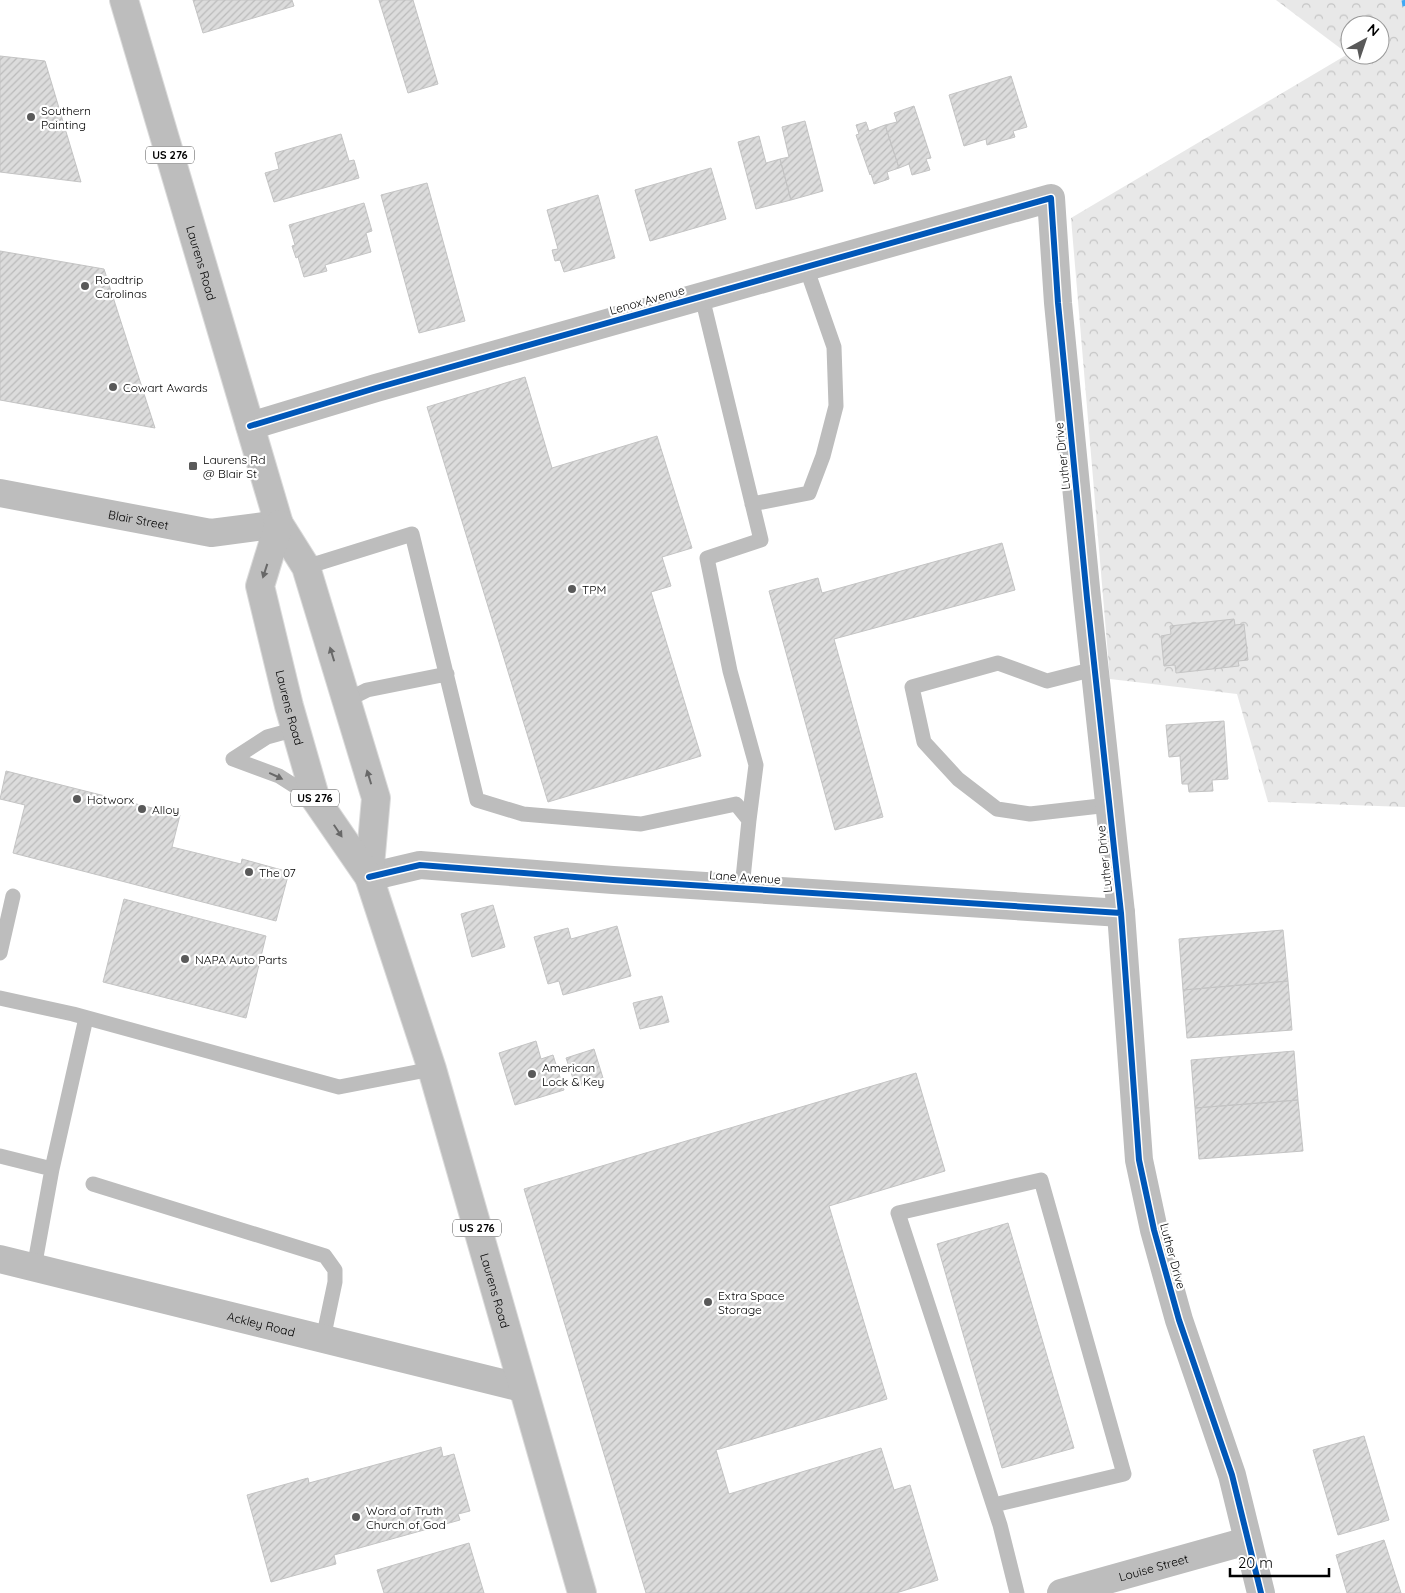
<svg xmlns="http://www.w3.org/2000/svg" width="1405" height="1593" font-family="Quicksand,sans-serif">
  <style>
    .forest { fill: url(#forest-crowns); fill-rule: evenodd }
    .building { fill: url(#building-hatch); stroke: #c4c4c4 }
    .lines { fill: none; stroke-linecap: round; stroke-linejoin: round }
    .primary-casing { stroke: #dbdbdb; stroke-width: 30 }
    .lane { stroke: #bdbdbd; stroke-width: 15 }
    .street { stroke: #bdbdbd; stroke-width: 28 }
    .primary { stroke: #bdbdbd; stroke-width: 28 }
    .quiet { stroke: #3fa9f5; stroke-width: 5; stroke-dasharray: 10 5; stroke-linecap: butt }
    .cycleway-casing { stroke: #fff; stroke-width: 9 }
    .cycleway { stroke: #0057b8; stroke-width: 6 }
    .oneway { fill: #686868 }
    .poi-dot { fill: #595959; stroke: #fff; stroke-width: 2 }
    .labels { text-anchor: middle; dominant-baseline: central; stroke-width: 4.5; stroke-linejoin: round; paint-order: stroke }
    .shield { fill: #fff; stroke: #4c4c4c; stroke-width: 1 }
    .shield-label { font-size: 11px; font-weight: bold; fill: #000 }
    .poi-label { font-size: 12px; fill: #000; stroke: #fff; text-anchor: start }
    .street-label { font-size: 12px; fill: #000; stroke: #fff }
  </style>
  <defs>
    <pattern id="forest-crowns" width="20" height="18" patternUnits="userSpaceOnUse" patternTransform="scale(1.25)"><rect width="20" height="18" fill="#e8e8e8"/><path d="M2 6a3 3 0 1 1 6 0M12 15a3 3 0 1 1 6 0" fill="none" stroke="#c5c5c5"/></pattern>
    <pattern id="building-hatch" width="6" height="6" patternUnits="userSpaceOnUse" patternTransform="scale(1.25)"><rect width="6" height="6" fill="#dcdcdc"/><path d="M-1 1l2-2M0 6l6-6M5 7l2-2" fill="none" stroke="#bbb"/></pattern>
  </defs>
  <rect width="100%" height="100%" fill="#fff"/>
  <path class="forest" d="M1276,0H1405V807L1268,802L1237,694L1110,679L1071,218L1348,54ZM1350,25H1380V55H1350Z"/>
  <path class="building" d="M193,0H292L294,6L203,33Z
    M379,0H413L438,84L408,93Z
    M0,56L45,61L81,182L0,172Z
    M1011,76L1027,127L1013,131L1015,137L987,145L986,139L964,146L949,95Z
    M914,106L931,158L926,159L930,170L912,175L909,164L899,168L885,125L897,122L894,113Z
    M805,121L823,191L791,200L780,159L789,157L782,127Z
    M866,122L869,131L885,125L899,168L887,172L889,179L874,184L871,174L870,175L856,135L859,134L856,125Z
    M341,134L349,161L354,160L359,178L274,202L265,173L279,169L275,153Z
    M759,136L766,163L780,159L791,200L756,209L738,142Z
    M711,168L726,219L650,241L635,190Z
    M427,183L465,321L419,333L381,195Z
    M598,195L615,258L564,272L560,260L555,261L552,250L558,249L547,210Z
    M364,203L372,231L366,233L371,252L325,265L327,271L304,277L298,257L296,258L292,246L295,245L289,225Z
    M0,251L104,269L155,428L0,400Z
    M525,377L552,468L657,436L692,548L662,557L671,586L651,592L701,756L548,802L427,407Z
    M1002,543L1015,590L834,639L883,817L835,830L769,591L818,578L822,593Z
    M1234,619L1235,625L1244,624L1248,660L1238,661L1239,666L1176,673L1175,665L1164,666L1161,636L1171,634L1170,626Z
    M1224,721L1228,779L1212,780L1213,791L1189,792L1188,784H1182L1180,756L1169,757L1166,725Z
    M6,771L180,815L172,847L241,864L242,859L289,872L276,921L13,853L25,805L0,799Z
    M124,899L266,936L246,1018L103,982Z
    M493,905L505,947L472,957L461,914Z
    M617,926L631,976L563,995L559,981L548,984L534,937L568,928L571,939Z
    M1283,930L1288,981L1183,990L1179,939Z
    M1288,981L1292,1030L1187,1038L1183,990Z
    M662,996L669,1022L640,1029L633,1003Z
    M536,1041L541,1059L553,1055L564,1090L515,1105L499,1053Z
    M594,1049L603,1078L576,1087L566,1058Z
    M1294,1051L1298,1100L1195,1108L1191,1060Z
    M916,1073L945,1171L829,1206L887,1399L716,1450L729,1494L881,1448L894,1490L910,1485L938,1580L896,1593H646L524,1189Z
    M1298,1100L1303,1151L1199,1159L1195,1108Z
    M1008,1223L1074,1448L1002,1468L937,1244Z
    M1364,1436L1389,1520L1338,1535L1313,1450Z
    M441,1447L443,1457L454,1454L470,1511L458,1514L460,1520L334,1555L336,1564L271,1582L247,1495L308,1478L309,1483Z
    M1384,1540L1401,1593H1347L1336,1555Z
    M469,1543L484,1593H384L377,1570Z"/>
  <g class="lines">
    <g class="primary-casing">
      <g id="primary">
        <path id="s4" d="M124,0L279,524L306,567L376,798L369,877"/>
        <path id="s5" d="M279,524L260,586L289,706L316,800L369,877L432,1069L582,1593"/>
      </g>
    </g>
    <path class="lane" d="M702,297L761,540L707,558L730,671L756,765L749,820
      M752,504L809,493L823,456L836,406L834,347L806,267
      M306,567L412,534L477,800L523,814L641,824L736,804L749,820L742,888
      M1094,669L1047,681L998,663L912,687L924,742L958,779L997,809L1030,814L1109,805
      M347,700L367,690L447,674
      M233,759L279,776L315,799
      M233,759L267,737L296,729
      M0,953L13,896
      M0,998L73,1014L339,1087L432,1069
      M0,1156L52,1169L86,1018
      M93,1184L325,1256L335,1270V1282L323,1339
      M34,1268L52,1169
      M994,1505L1124,1474L1041,1180L898,1213L1000,1525L1017,1593"/>
    <g class="street">
      <path d="M250,426L376,388L1051,198L1058,303L1087,598L1121,913L1139,1160L1154,1230L1179,1320L1232,1475L1261,1593"/>
      <path id="s1" d="M0,493L211,533L279,524"/>
      <path d="M369,877L420,865L613,880L1121,913"/>
      <path id="s2" d="M0,1259L522,1388"/>
      <path id="s3" d="M1061,1593L1247,1541"/>
    </g>
    <use href="#primary" class="primary"/>
    <path class="quiet" d="M1404,0L1405,6"/>
    <g class="cycleway-casing">
      <path id="cycleway" d="M250,426L376,388L1051,198L1058,303L1087,598L1121,913L1139,1160L1154,1230L1179,1320L1232,1475L1261,1593
        M369,877L420,865L613,880L1121,913"/>
    </g>
    <use href="#cycleway" class="cycleway"/>
  </g>
  <defs><path id="oneway-solid" d="M-6-.8H1V-3.2L6.5 0L1 3.2V.8H-6Z" transform="scale(1.25)"/></defs>
  <g class="oneway">
    <use href="#oneway-solid" transform="translate(265 571) rotate(108)"/>
    <use href="#oneway-solid" transform="translate(332 654) rotate(-107)"/>
    <use href="#oneway-solid" transform="translate(276 776) rotate(25)"/>
    <use href="#oneway-solid" transform="translate(369 777) rotate(-107)"/>
    <use href="#oneway-solid" transform="translate(338 831) rotate(56)"/>
  </g>
  <g class="poi-dot">
    <circle cx="31" cy="117" r="5"/>
    <circle cx="85" cy="286" r="5"/>
    <circle cx="113" cy="387" r="5"/>
    <rect x="188" y="461" width="10" height="10" rx="2.5"/>
    <circle cx="572" cy="589" r="5"/>
    <circle cx="77" cy="799" r="5"/>
    <circle cx="142" cy="809" r="5"/>
    <circle cx="249" cy="872" r="5"/>
    <circle cx="185" cy="959" r="5"/>
    <circle cx="532" cy="1074" r="5"/>
    <circle cx="708" cy="1302" r="5"/>
    <circle cx="356" cy="1517" r="5"/>
  </g>
  <g class="labels">
    <g class="shield">
      <rect x="146" y="146.5" width="48" height="17" rx="4"/>
      <rect x="291" y="789.5" width="48" height="17" rx="4"/>
      <rect x="453" y="1219.5" width="48" height="17" rx="4"/>
    </g>
    <g class="shield-label">
      <text x="170" y="155">US 276</text>
      <text x="315" y="798">US 276</text>
      <text x="477" y="1228">US 276</text>
    </g>
    <g class="poi-label">
      <text x="41" y="110">Southern<tspan x="41" dy="14">Painting</tspan></text>
      <text x="95" y="279">Roadtrip<tspan x="95" dy="14">Carolinas</tspan></text>
      <text x="123" y="387">Cowart Awards</text>
      <text x="203" y="459">Laurens Rd<tspan x="203" dy="14">@ Blair St</tspan></text>
      <text x="582" y="589">TPM</text>
      <text x="87" y="799">Hotworx</text>
      <text x="152" y="809">Alloy</text>
      <text x="259" y="872">The 07</text>
      <text x="195" y="959">NAPA Auto Parts</text>
      <text x="542" y="1067">American<tspan x="542" dy="14">Lock &amp; Key</tspan></text>
      <text x="718" y="1295">Extra Space<tspan x="718" dy="14">Storage</tspan></text>
      <text x="366" y="1510">Word of Truth<tspan x="366" dy="14">Church of God</tspan></text>
    </g>
    <g class="street-label">
      <text stroke="none"><textPath href="#s4" startOffset="274">Laurens Road</textPath></text>
      <text transform="translate(647 300) rotate(-16)">Lenox Avenue</text>
      <text transform="translate(1062 456) rotate(-96)">Luther Drive</text>
      <text stroke="none"><textPath href="#s1" startOffset="141">Blair Street</textPath></text>
      <text stroke="none"><textPath href="#s5" startOffset="190">Laurens Road</textPath></text>
      <text transform="translate(1104 859) rotate(-96)">Luther Drive</text>
      <text transform="translate(745 877) rotate(4)">Lane Avenue</text>
      <text transform="translate(1173 1256) rotate(75)">Luther Drive</text>
      <text stroke="none"><textPath href="#s5" startOffset="812">Laurens Road</textPath></text>
      <text stroke="none"><textPath href="#s2" startOffset="269">Ackley Road</textPath></text>
      <text stroke="none"><textPath href="#s3" startOffset="96">Louise Street</textPath></text>
    </g>
  </g>
  <g transform="translate(1365 40) rotate(40)"><circle r="24" fill="#ffffff" stroke="#999999"/>
  <path d="M0-4L9 19L0 12L-9 19Z" fill="#595959"/>
  <text y="-8" font-size="14" font-weight="bold" text-anchor="middle" fill="#000000">N</text>
  </g>
  <path d="M1230 1568v8h99v-8" fill="none" stroke="#000000" stroke-width="2.5"/>
  <text x="1238" y="1568" font-size="15" fill="#000000" stroke="#ffffff" stroke-width="4" paint-order="stroke">20 m</text>
</svg>
